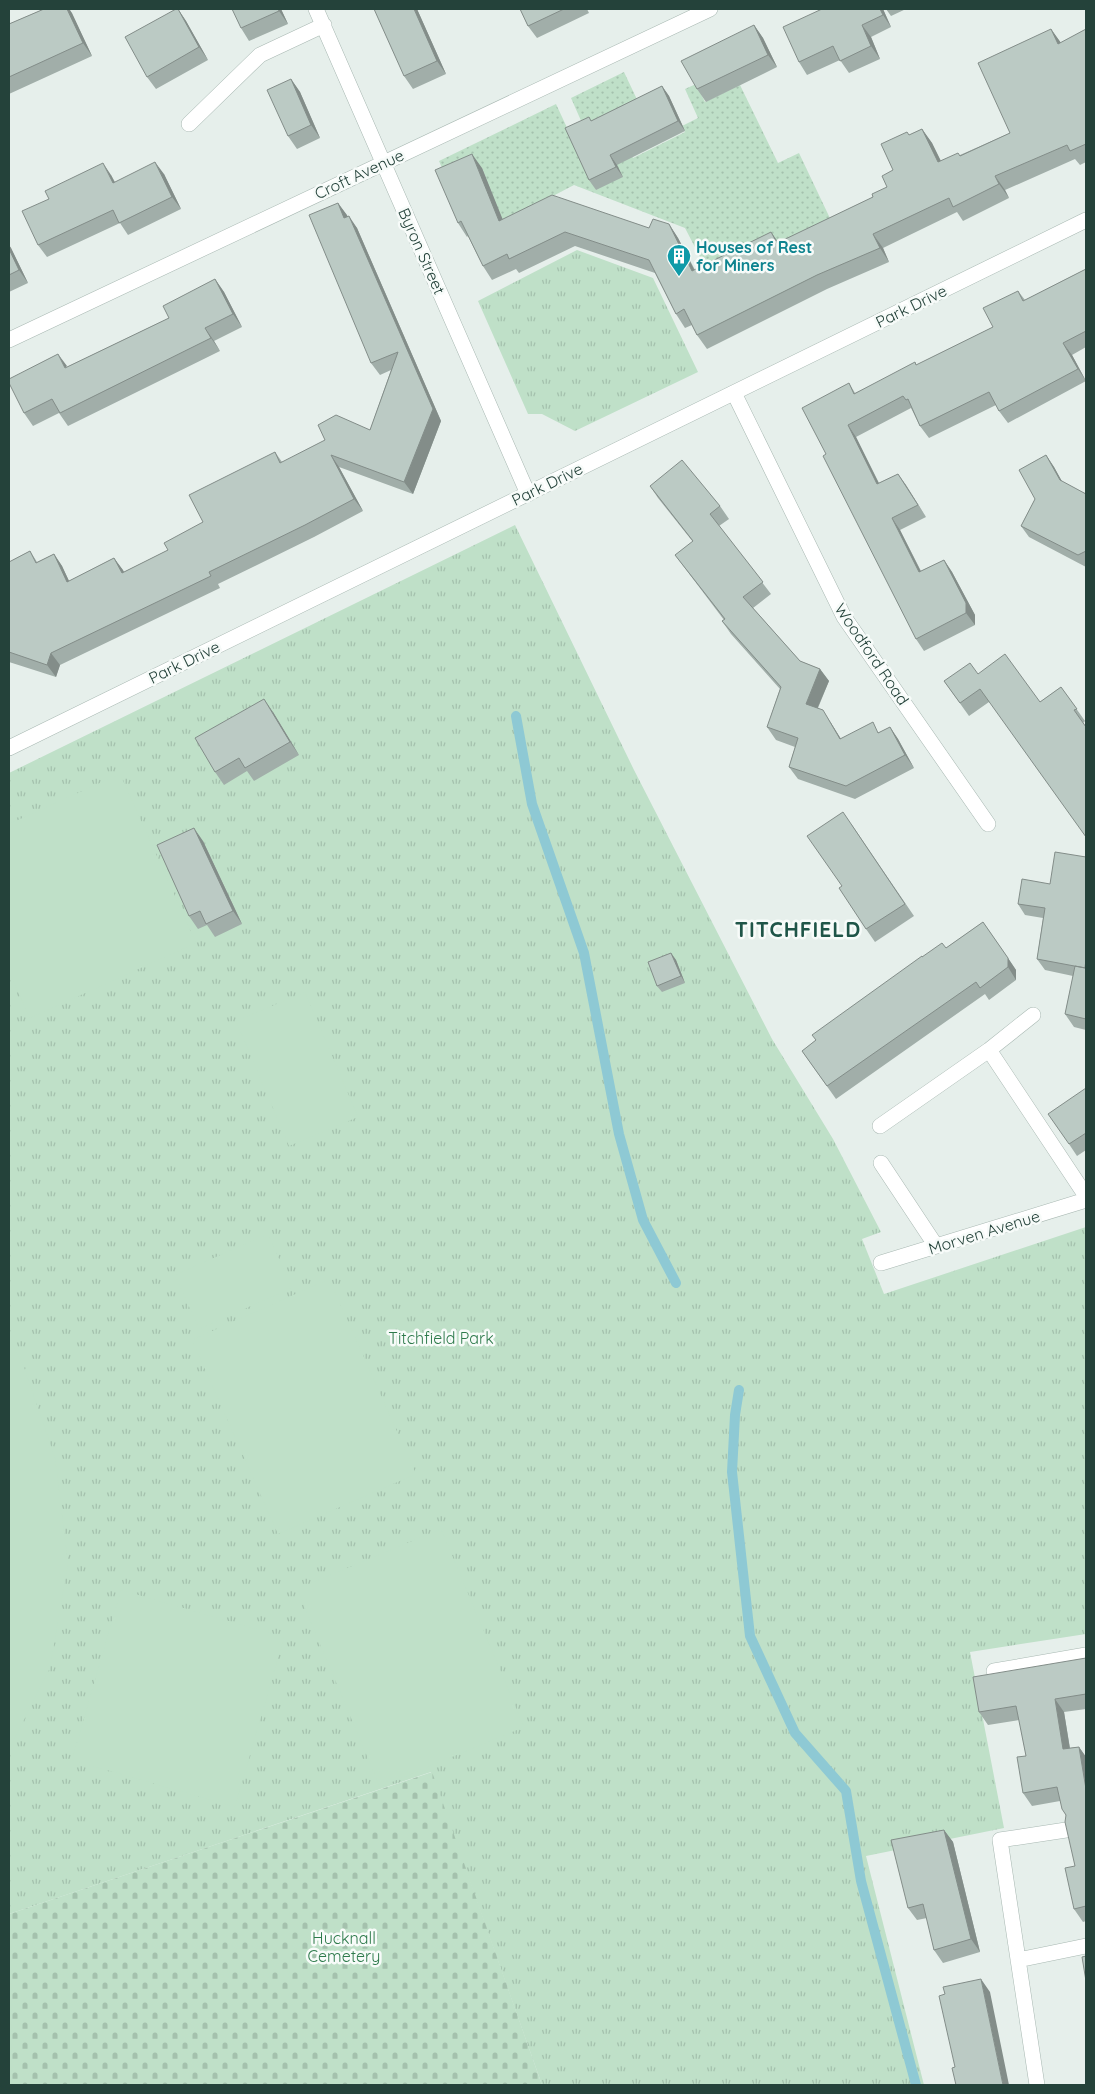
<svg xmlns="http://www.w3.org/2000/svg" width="1095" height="2094" font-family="Quicksand,sans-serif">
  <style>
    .grass { fill: url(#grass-tufts) }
    .cemetery { fill: url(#cemetery-stones) }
    .garden { fill: url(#garden-dots) }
    .pitch { fill: #bfe0c8 }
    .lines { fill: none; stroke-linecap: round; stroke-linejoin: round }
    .stream { stroke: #8ec9d4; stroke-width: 10 }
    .minor-casing { stroke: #a8b8b2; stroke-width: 16 }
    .minor { stroke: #fff; stroke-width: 15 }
    .wall { fill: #a1aea9 }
    .shaded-wall { fill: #838d89 }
    .building { fill: #bbcac4; stroke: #838d89 }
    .labels { text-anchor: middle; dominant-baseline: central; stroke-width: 5; stroke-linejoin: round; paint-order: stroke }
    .street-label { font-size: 16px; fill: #24423a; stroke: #f7fbf9 }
    .culture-label { font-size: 16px; font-weight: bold; fill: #0d838f; stroke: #f7fbf9; text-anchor: start }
    .park-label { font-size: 16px; fill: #2d7a4b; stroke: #f7fbf9 }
    .district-label { font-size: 21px; font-weight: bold; letter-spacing: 1px; fill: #1f5548; stroke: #f7fbf9 }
  </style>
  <defs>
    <pattern id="grass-tufts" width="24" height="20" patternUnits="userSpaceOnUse" patternTransform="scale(1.25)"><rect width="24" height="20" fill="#bfe0c8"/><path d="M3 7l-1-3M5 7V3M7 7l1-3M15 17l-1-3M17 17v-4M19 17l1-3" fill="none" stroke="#a4c1ad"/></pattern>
    <pattern id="cemetery-stones" width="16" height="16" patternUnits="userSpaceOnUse" patternTransform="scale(1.25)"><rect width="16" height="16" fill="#bfe0c8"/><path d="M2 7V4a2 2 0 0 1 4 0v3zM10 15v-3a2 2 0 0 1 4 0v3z" fill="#a4c1ad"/></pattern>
    <pattern id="garden-dots" width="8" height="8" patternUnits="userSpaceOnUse" patternTransform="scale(1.25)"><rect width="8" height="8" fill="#bfe0c8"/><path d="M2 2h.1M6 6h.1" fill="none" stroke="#a4c1ad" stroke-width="1.8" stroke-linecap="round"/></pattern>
  </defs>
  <rect width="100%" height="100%" fill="#e6efeb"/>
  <path class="grass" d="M577,250L653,278L698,372L575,431L542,414H528L478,301Z
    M515,525L634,770L772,1039L833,1139L881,1232L862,1239L884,1294L1086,1227V1634L970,1652L1004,1828L866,1856L924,2085H542L431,1772L9,1914V773Z"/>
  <path class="cemetery" d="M432,1772L542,2085H9V1914Z"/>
  <path class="garden" d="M624,72L642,110L615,123L633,158L685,132L682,126L698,118L685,89L696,84L705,102L740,85L778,163L799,153L837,233L712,280L685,228L574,185L503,222L482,168L448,182L439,161L556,104L596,190L586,132L571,98Z"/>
  <path class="pitch" d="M120,774L196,943L30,1018L9,972V824Z
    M305,992L358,1117L289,1146L236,1021Z
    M268,1234L292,1288L199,1329L175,1275Z
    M329,1279L416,1474L278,1534L192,1340Z
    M9,1337L24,1367L55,1458L68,1563L50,1668L9,1750Z
    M441,1529L524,1727L380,1787L297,1589Z
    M121,1590L284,1637L235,1807L72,1760Z"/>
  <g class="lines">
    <path class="stream" d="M516,716L532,804L584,953L619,1134L643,1220L676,1283
      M739,1390L735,1415L732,1472L750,1636L795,1733L846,1791L861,1881L916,2085"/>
    <g class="minor-casing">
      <path id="minor" d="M316,9L528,494
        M189,124L260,55L324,25
        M9,340L710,9
        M734,393L844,617L988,824
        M9,748L1086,220
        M989,1050L1033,1015
        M880,1126L989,1050L1086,1196
        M881,1163L936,1246
        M881,1263L1086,1200
        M994,1671L1086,1655
        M1018,1960L1086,1946
        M1037,2085L1000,1840L1066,1830"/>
    </g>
    <use href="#minor" class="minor"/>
  </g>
  <path class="wall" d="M44,9H74L70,10L92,56L9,94V24Z
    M178,9L186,21L208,60L156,89L147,77Z
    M281,9L288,24L249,41L241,28Z
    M417,9L446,74L413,89L404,76Z
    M520,9H587L589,13L537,38L528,26Z
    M822,9H883L891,27L871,37L880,59L849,73L840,60L807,75L799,62Z
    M886,9H906L891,16Z
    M754,25L763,38L777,67L706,102L697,89Z
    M1051,29L1061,43L1086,29V162L1080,165L1075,159L1005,190L1009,198L963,221L957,212L883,248L889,262L827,289L707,349L697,335L692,325L685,328L676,314L655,273L575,246L519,273L516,269L492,280L483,266L468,236L467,237L458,223L482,168L502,219L649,228L669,224L678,238L695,270L778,243L873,197L887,187L909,135L922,129L932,143L941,161L960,155L1010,133Z
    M291,79L300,92L320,138L297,149L288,136Z
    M662,86L669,96L685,131L617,165L623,177L596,190L589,180L591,121Z
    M164,174L181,209L128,235L120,223L47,257L38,245L111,175L115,182Z
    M338,203L347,216L357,228L441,421L413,494L339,467L363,511L314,537L218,584L220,588L60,665L56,677L9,662V562L30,551L37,562L54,554L62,566L69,581L114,558L124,572L168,550L203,522L275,452L282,462L370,430L391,370L380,375L371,363Z
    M9,245L11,248L28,283L9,292Z
    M1086,269V347L1072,355L1086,381L1008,423L999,411L996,405L929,438L920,426L911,408L856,437L879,483L898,474L926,517L900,530L921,571L944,560L952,572L975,615V625L924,651L916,639L826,454L849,383L855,393L917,365L993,327L1018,291L1025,300Z
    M215,279L224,292L242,327L214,341L220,351L68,426L59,413L33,426L24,413L67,367L169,318Z
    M1046,455L1054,467L1062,482L1086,494V567L1029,537L1021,526L1035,499Z
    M650,486L720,506L729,519L719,526L771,594L753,608L800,661L820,669L829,681L818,708L831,723L841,739L880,732L890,727L898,739L914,768L855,799L798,779L789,767L795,747L776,740L767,727L780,689L731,634L722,621L724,620L675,555L693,542L658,498Z
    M978,674L1040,702L1061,687L1085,721L1083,723L989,702L969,716L944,681Z
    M273,712L299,755L254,781L247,771L224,785L215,772Z
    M852,825L914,916L875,942L866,929L842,886Z
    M203,841L242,924L215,937L207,925L198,929L189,916Z
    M1086,857V1030L1074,1027L1065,1014L1073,976L1045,970L1037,959L1043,918L1025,915L1018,904L1050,884Z
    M983,922L1016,970V980L989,1000L985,994L836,1099L802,1051L816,1040L922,957L946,948Z
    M671,953L676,960L685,983L662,992L657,986Z
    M1086,1088V1150L1077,1156L1069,1144Z
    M1086,1658V1709L1064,1712L1070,1748L1079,1747L1086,1757V1921L1083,1922L1074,1909L1075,1866L1066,1816L1060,1801L1032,1806L1023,1793L1026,1756L1019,1720L988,1725L979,1712Z
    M944,1830L953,1842L980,1952L943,1963L934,1950L927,1918L917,1920L908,1908Z"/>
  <path class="shaded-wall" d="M67,9H69L72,13L92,56L83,43Z
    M178,9L186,21L208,60L199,47Z
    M278,9H281L288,24L279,11Z
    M414,9H417L446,74L437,61Z
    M880,9H883L891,27L883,15Z
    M754,25L763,38L777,67L768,55Z
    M862,25L871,37L880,59L871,46Z
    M1051,29L1061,43L1058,44Z
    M291,79L300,92L320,138L311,125Z
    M662,86L669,96L685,131L678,121Z
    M922,129L932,143L948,176L938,162Z
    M472,154L482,168L509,235L499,221Z
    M610,155L617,165L623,177L616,167Z
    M155,162L164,174L181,209L172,197Z
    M103,163L111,175L121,195L113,183Z
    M995,176L1005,190L1009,198L999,184Z
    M338,203L347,215L353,230L344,218Z
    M349,216L357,228L441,421L413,494L404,482L433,409Z
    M669,224L678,238L702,285L692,271Z
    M771,232L781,246L777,243Z
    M873,234L883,248L889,262L880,248Z
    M9,245L11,248L28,283L19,270L9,249Z
    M215,279L224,292L242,327L233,314Z
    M205,328L214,341L220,351L211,338Z
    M1063,343L1072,355L1086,381L1078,369Z
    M58,354L67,366L65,368Z
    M848,425L856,437L885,496L877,484Z
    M331,455L339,467L363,511L354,499Z
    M1046,455L1054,467L1068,492L1060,480Z
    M898,474L906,485L926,517L918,505Z
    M892,518L900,530L927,584L919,572Z
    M54,554L62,566L75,594L67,582Z
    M114,558L123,570L130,585L122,573Z
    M944,560L952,572L975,615V625L966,613Z
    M51,653L60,665L56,677L47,665Z
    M820,669L829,681L814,716L806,704Z
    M264,699L273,712L299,755L290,742Z
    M823,710L831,723L849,752L840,739Z
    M890,727L898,739L914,768L905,755Z
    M194,828L203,841L242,924L233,911Z
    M671,953L676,960L685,983L681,976Z
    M1008,958L1016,970V980L1008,967Z
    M1055,1699L1064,1712L1072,1762L1063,1749Z
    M1079,1747L1086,1757V1789Z
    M944,1830L953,1842L980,1952L971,1939Z
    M981,1979L990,1992L1009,2085H1003Z"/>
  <path class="building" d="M44,9H67L83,43L9,77V24Z
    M176,9H178L199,47L147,77L125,37Z
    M232,9H278L279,11L241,28Z
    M374,9H414L437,61L404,76Z
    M520,9H564L528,26Z
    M822,9H880L883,15L862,25L871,46L840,61L833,46L799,62L783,27Z
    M754,25L768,55L697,89L681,61Z
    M1051,29L1058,44L1086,29V144L1070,151L1067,145L995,176L999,184L953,207L949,198L873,234L880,248L817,275L697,335L684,309L676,314L649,260L565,232L509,259L507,254L483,266L461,221L458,223L435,170L472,154L499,221L552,195L649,228L653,219L669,224L692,271L771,232L777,243L873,197L872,194L887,187L882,176L893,170L881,144L907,132L909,135L922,129L938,162L958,153L960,156L1010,133L978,63Z
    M291,79L311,125L288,136L267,90Z
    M662,86L678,121L610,155L616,167L589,180L565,128L589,117L591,121Z
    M155,162L172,197L119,223L113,210L38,245L22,211L49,199L45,191L103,163L113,183Z
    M338,203L344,218L349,216L433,409L404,482L331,455L354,499L305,525L209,572L211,576L51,653L47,665L9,652V562L30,551L36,563L54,554L67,582L114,558L122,573L168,550L164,543L203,522L189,495L275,452L280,463L325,440L318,425L336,415L370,430L398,352L371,363L309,215Z
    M9,249L19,270L9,275Z
    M1086,269V331L1063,343L1078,369L999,411L989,392L920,426L908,399L906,400L903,396L848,425L877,484L898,474L918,505L892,518L919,572L944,560L966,603V613L916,639L823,456L826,454L802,408L849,383L854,394L915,362L916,365L993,327L983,308L1018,291L1023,301Z
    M215,279L233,314L205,328L211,338L60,413L52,399L24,413L9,383V379L58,354L65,368L169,318L163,306Z
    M1046,455L1060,480L1086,494V551L1078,555L1021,526L1035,499L1019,470Z
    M682,460L720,506L710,514L763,582L743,597L800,661L820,669L806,704L823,710L840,739L873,722L878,733L890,727L905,755L846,786L789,767L798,738L767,727L781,687L722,621L725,619L675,555L693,541L650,486Z
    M1005,654L1040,702L1061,687L1077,709L1074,710L1086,727V837L980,689L960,703L944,681L970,663L978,674Z
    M264,699L290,742L245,768L239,758L215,772L195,738Z
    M843,812L905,904L866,929L839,888L842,886L807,836Z
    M194,828L233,911L206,924L200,911L189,916L157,845Z
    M1055,852L1086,857V959L1085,968L1037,959L1045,908L1018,904L1022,879L1050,884Z
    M983,922L1008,958V967L980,988L976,982L827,1086L802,1051L816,1040L812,1035L922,956V957L942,943L946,948Z
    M671,953L681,976L657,986L648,962Z
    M1075,966L1086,968V1019L1065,1014Z
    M1086,1088V1133L1069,1144L1048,1114Z
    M1086,1658V1694L1055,1699L1063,1749L1079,1747L1086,1789V1906L1074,1909L1065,1868L1075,1866L1065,1822L1066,1815L1062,1809L1057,1787L1023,1793L1017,1757L1026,1756L1016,1706L979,1712L973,1677Z
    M944,1830L971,1939L934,1950L923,1904L908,1908L891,1840Z
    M1086,1956V1981L1082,1957Z
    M981,1979L1003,2085H956L952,2068L955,2067L939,1996L945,1994L943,1987Z"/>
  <defs>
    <g id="building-pin" transform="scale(1.25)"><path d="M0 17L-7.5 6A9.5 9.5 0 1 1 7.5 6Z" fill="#0f9aa8" stroke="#f7fbf9"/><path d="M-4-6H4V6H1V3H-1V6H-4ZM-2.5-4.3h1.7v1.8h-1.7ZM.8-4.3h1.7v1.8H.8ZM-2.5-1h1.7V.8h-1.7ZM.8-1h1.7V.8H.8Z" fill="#fff"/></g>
  </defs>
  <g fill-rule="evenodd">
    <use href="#building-pin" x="679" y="256"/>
  </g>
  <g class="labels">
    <g class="street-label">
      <text transform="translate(359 174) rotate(-25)">Croft Avenue</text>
      <text transform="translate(422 251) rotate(66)">Byron Street</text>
      <text transform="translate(911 306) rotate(-26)">Park Drive</text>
      <text transform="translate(547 484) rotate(-26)">Park Drive</text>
      <text transform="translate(872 654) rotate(56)">Woodford Road</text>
      <text transform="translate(184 662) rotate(-26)">Park Drive</text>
      <text transform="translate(984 1232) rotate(-17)">Morven Avenue</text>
    </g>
    <g class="culture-label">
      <text x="696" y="247">Houses of Rest<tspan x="696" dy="18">for Miners</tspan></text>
    </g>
    <g class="park-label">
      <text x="441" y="1338">Titchfield Park</text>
      <text x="344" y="1938">Hucknall<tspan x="344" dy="18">Cemetery</tspan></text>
    </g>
    <g class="district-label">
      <text x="798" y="929">TITCHFIELD</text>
    </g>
  </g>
  <rect width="1095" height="2094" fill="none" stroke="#24423a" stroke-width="20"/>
</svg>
